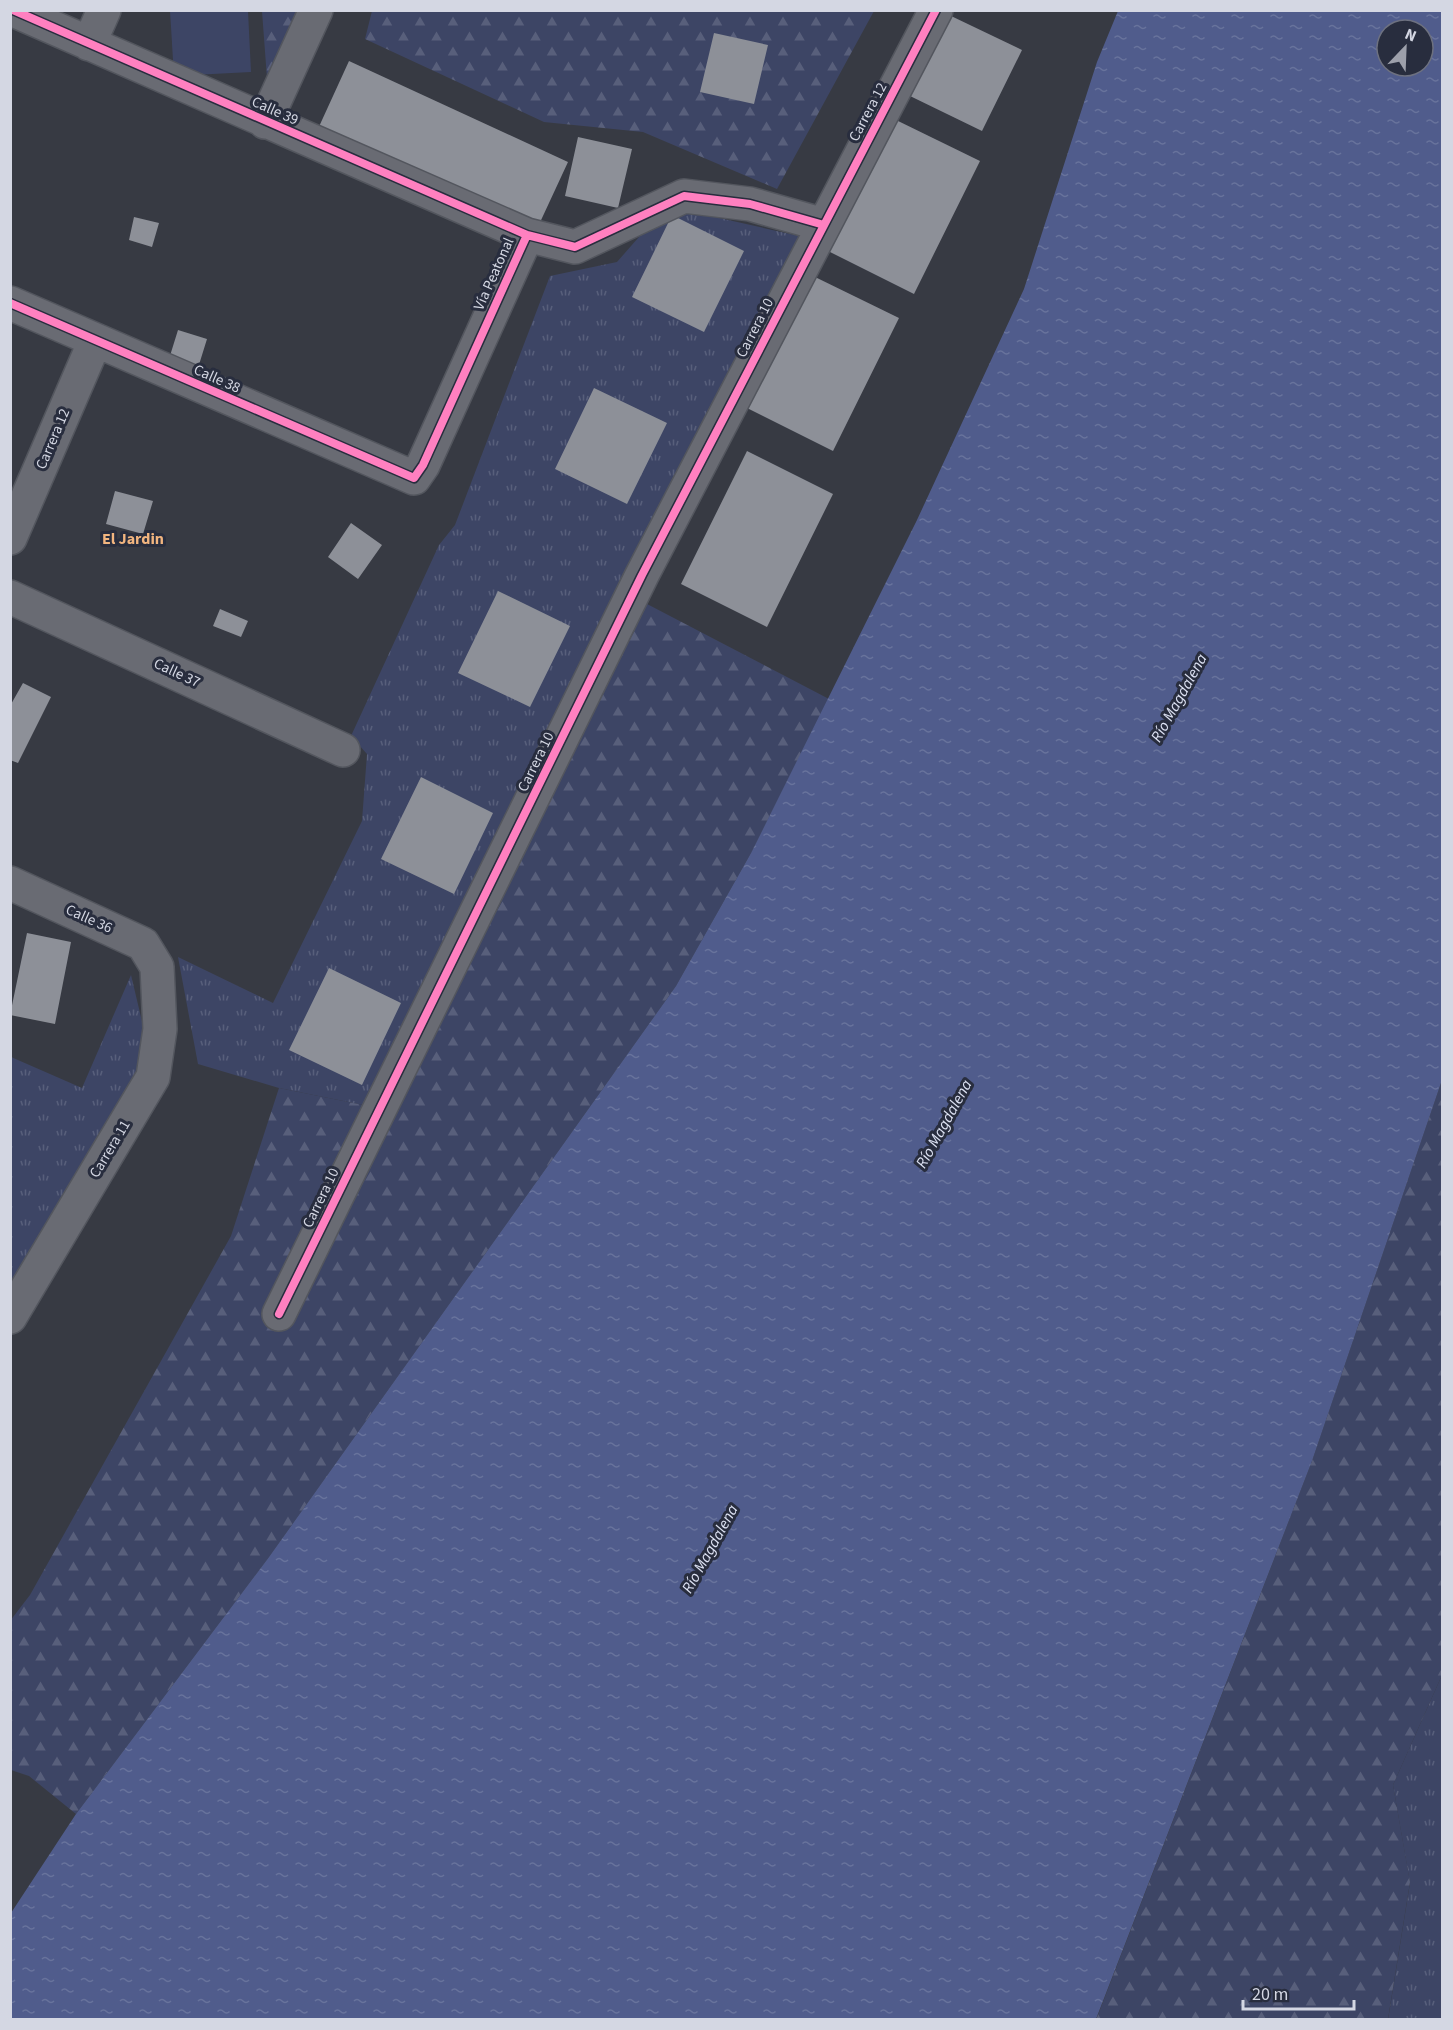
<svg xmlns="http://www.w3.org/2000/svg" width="1453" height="2030" font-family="'Source Sans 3',sans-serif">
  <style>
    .grass { fill: url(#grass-tufts) }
    .forest { fill: url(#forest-firs) }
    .park { fill: #3d4565 }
    .water { fill: url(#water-ripples); fill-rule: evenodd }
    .building { fill: #8d9098 }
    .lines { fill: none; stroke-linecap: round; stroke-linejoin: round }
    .minor-casing { stroke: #53565e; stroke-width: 36 }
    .minor { stroke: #696b73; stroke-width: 33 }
    .cycleway-casing { stroke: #282d3e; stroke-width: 11 }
    .cycleway { stroke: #ff80c0; stroke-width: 8 }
    .labels { text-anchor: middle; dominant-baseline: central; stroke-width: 6; stroke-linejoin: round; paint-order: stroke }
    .street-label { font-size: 15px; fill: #d4d7e3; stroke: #282d3e }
    .neighbourhood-label { font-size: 16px; font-weight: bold; fill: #f2b57f; stroke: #282d3e }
    .water-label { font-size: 16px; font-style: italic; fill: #dee3f4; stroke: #282d3e }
  </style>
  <defs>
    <pattern id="grass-tufts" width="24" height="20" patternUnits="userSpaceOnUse" patternTransform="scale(1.5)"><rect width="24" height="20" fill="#3d4565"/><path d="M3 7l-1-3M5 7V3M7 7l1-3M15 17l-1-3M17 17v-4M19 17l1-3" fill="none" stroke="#585f7b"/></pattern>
    <pattern id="forest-firs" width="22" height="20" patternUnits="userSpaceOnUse" patternTransform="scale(1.5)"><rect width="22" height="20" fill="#3d4565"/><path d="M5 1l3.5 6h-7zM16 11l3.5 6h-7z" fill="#585f7b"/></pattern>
    <pattern id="water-ripples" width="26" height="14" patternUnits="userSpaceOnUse" patternTransform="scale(1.5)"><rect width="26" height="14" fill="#505c8c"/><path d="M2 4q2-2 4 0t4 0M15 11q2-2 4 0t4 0" fill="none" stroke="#68739c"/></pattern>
  </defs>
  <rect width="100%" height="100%" fill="#373a43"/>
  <path class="grass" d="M688,211L799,236L624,592L383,1109L279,1088L198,1064L178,957L273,1003L362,821L367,754L351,736L439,545L455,525L550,276L617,262L653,221Z
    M131,975L154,1072L11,1335V1057L82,1088Z
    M1442,1675V2019L1388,2020L1410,1883L1393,1785Z"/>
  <path class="forest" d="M262,11H299L267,78Z
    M372,11H874L777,189L643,132L544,122L365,39Z
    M624,592L829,699L751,853L676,986L269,1557L76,1814L29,1776L11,1770L10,1621L30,1595L231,1236L279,1088L383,1109Z
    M1442,1080V1675L1393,1785L1410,1882L1388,2019L1096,2020L1312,1461Z"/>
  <path class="park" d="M170,11H248L251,72L174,76Z"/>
  <path class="water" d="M1118,11H1442V1080L1312,1461L1096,2019H11V1913L76,1814L269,1557L676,986L751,853L917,520L1024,289L1097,62ZM1387,30H1423V66H1387Z"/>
  <path class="building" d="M949,15L1022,50L982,131L910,96Z
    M714,33L768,45L754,104L700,92Z
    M349,61L568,162L536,231L317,131Z
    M894,119L980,161L914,294L828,251Z
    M578,137L632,149L618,208L565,196Z
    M672,215L744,251L704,332L632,297Z
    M134,217L159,223L152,247L129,240Z
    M813,276L899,318L833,451L747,408Z
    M178,330L207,339L193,384L164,375Z
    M594,388L667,423L627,504L555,469Z
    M747,451L833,494L767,627L681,584Z
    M115,491L153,501L143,534L106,524Z
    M351,523L382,545L358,579L328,557Z
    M498,591L570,626L530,707L458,673Z
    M220,609L248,621L241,637L213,626Z
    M23,683L51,697L18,763L10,760V706Z
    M421,777L493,813L454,894L381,859Z
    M27,933L71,942L55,1024L10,1015Z
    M329,968L401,1003L362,1085L289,1050Z"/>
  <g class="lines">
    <g class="minor-casing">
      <path id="minor" d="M13,10L527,235L575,247L684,196L750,204L824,225
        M89,44L104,10
        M265,122L316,10
        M10,303L414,478L423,465L527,235
        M10,538L95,341
        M10,597L343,750
        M10,883L143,944L157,967L160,1029L153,1077L10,1317
        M279,1314L642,575L936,10"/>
    </g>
    <use href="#minor" class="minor"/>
    <g class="cycleway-casing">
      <path id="cycleway" d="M13,10L527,235L575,247L684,196L750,204L824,225
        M10,303L414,478L423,465L527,235
        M279,1314L642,575L936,10"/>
    </g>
    <use href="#cycleway" class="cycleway"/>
  </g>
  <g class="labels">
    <g class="street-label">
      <text transform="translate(275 111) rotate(24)">Calle 39</text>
      <text transform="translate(868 112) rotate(-62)">Carrera 12</text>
      <text transform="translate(494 274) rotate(-66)">Vía Peatonal</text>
      <text transform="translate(755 328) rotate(-63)">Carrera 10</text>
      <text transform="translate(217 379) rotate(24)">Calle 38</text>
      <text transform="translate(53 439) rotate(-67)">Carrera 12</text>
      <text transform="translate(177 673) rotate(25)">Calle 37</text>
      <text transform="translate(536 762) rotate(-64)">Carrera 10</text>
      <text transform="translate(89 919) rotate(24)">Calle 36</text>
      <text transform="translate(110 1149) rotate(-59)">Carrera 11</text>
      <text transform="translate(321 1198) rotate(-64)">Carrera 10</text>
    </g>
    <g class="neighbourhood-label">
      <text x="133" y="539">El Jardin</text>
    </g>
    <g class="water-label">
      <text transform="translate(1179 698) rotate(-61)">Río Magdalena</text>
      <text transform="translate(944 1124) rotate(-61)">Río Magdalena</text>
      <text transform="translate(710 1549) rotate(-61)">Río Magdalena</text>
    </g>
  </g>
  <rect width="1453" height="2030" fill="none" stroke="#d4d7e3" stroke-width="24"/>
  <g transform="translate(1405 48) rotate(23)"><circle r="28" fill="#282d3e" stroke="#6d7180" stroke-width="1.5"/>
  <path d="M0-4.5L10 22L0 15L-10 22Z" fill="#9da0ab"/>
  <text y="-9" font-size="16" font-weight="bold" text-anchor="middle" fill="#d4d7e3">N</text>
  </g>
  <path d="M1243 2000v9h111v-9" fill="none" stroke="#d4d7e3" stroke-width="3"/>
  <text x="1252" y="2000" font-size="18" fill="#d4d7e3" stroke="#282d3e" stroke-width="4.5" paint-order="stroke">20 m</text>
</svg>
